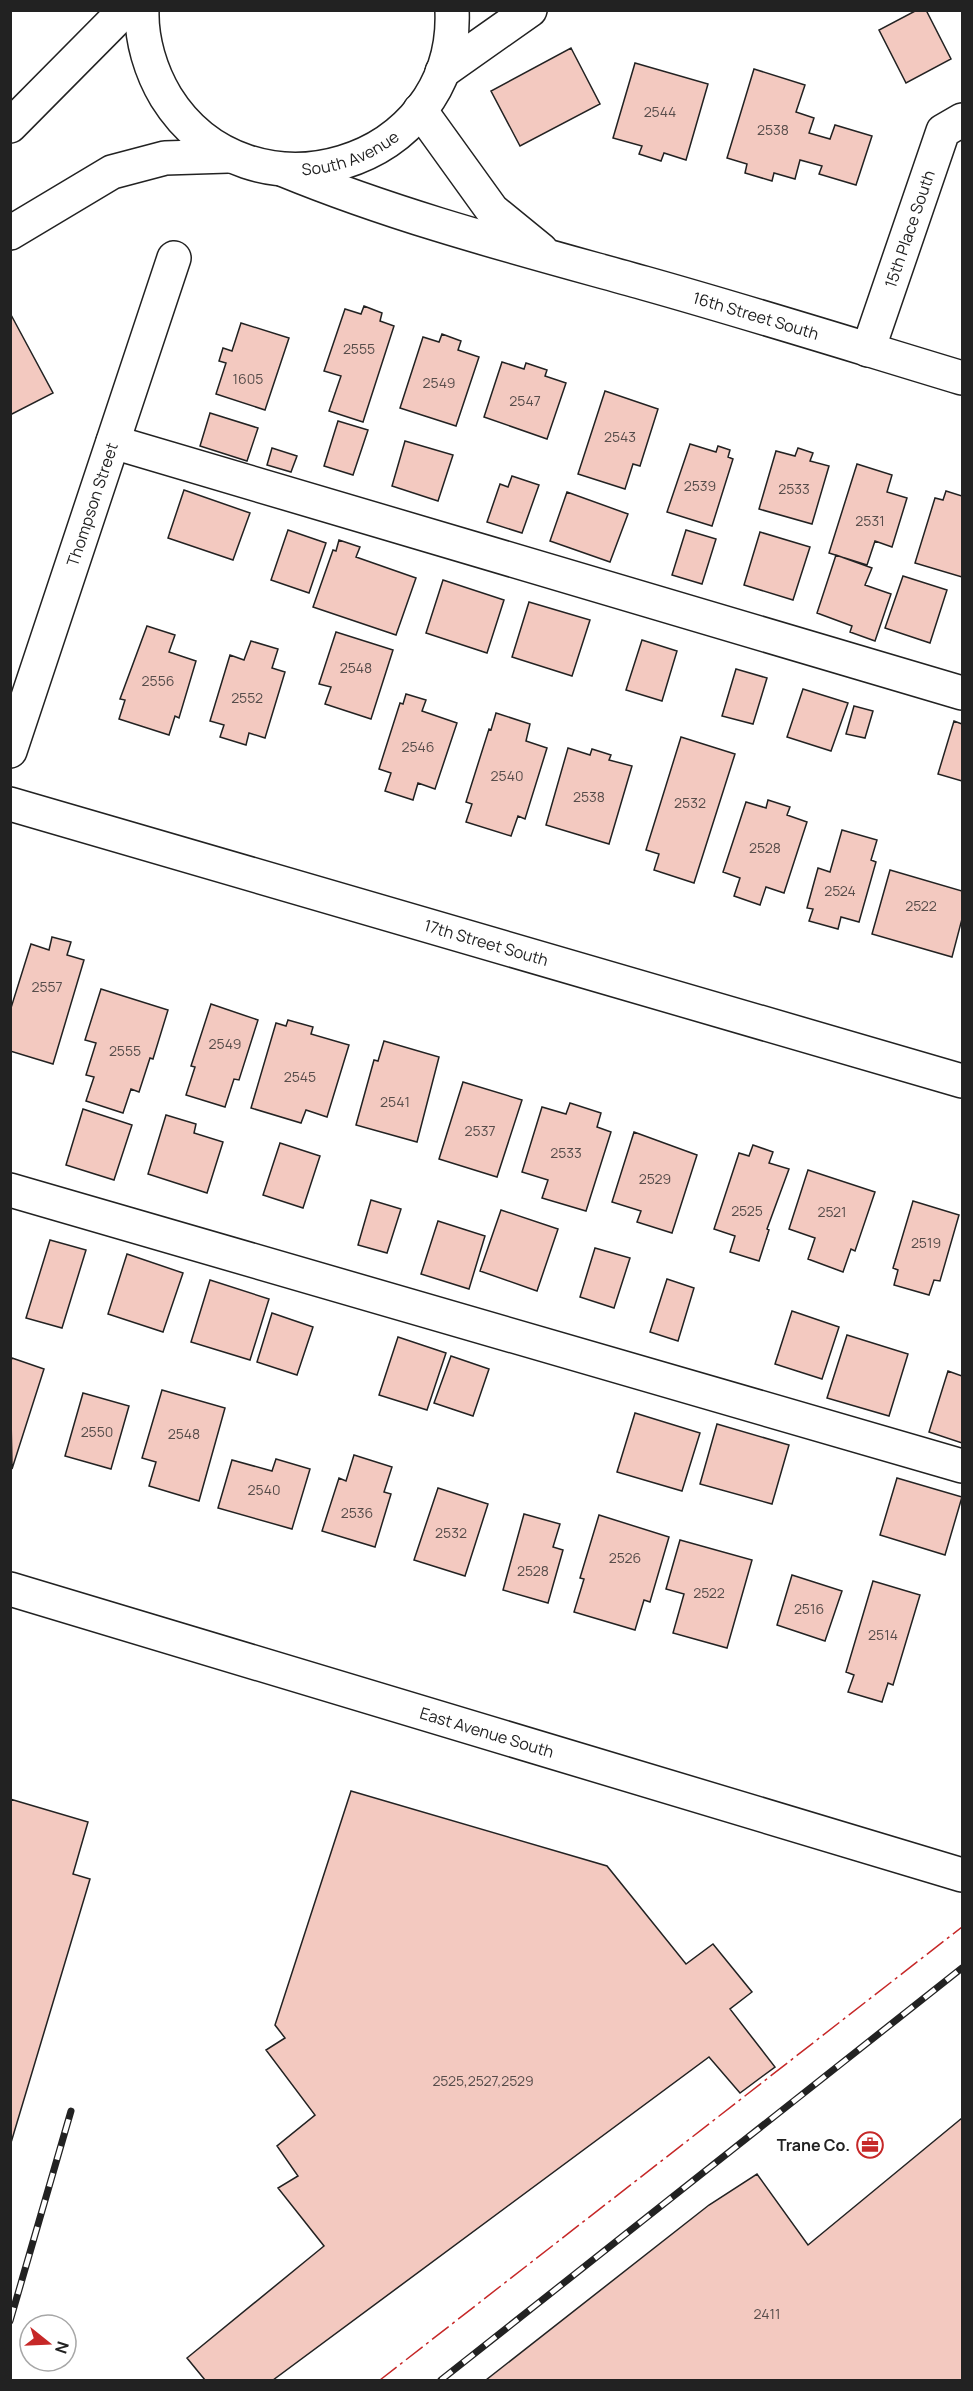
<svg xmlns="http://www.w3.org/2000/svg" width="973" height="2391" font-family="Manrope,sans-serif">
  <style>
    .building { fill: #f3c9c0; stroke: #222; stroke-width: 1.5 }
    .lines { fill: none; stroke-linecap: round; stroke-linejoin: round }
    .minor-casing { stroke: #222; stroke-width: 36 }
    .highway-casing { stroke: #222; stroke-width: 36 }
    .minor { stroke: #fff; stroke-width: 33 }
    .highway { stroke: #fff; stroke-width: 33 }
    .rail-casing { stroke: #222; stroke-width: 7 }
    .rail { stroke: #fff; stroke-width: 4.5; stroke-dasharray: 14; stroke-linecap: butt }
    .power { stroke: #c62828; stroke-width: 1.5; stroke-dasharray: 21 4.5 3 4.5; stroke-linecap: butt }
    .labels { text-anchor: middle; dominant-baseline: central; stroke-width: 4.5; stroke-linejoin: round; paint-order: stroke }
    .number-label { font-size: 14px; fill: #564c4a }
    .street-label { font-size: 16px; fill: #222; stroke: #fff }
    .poi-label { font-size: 16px; font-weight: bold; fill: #222; stroke: #fff; text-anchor: end }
  </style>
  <rect width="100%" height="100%" fill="#fff"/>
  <path class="building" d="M917,10H926L951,59L906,83L879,30Z
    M571,48L600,104L520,146L491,91Z
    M635,63L708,84L686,160L664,153L661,161L639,154L642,146L613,138Z
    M754,69L805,85L796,112L814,118L809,133L830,139L835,125L872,136L856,185L819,174L822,166L800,160L795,179L774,173L772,181L745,173L747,164L727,158Z
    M364,306L382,313L380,321L394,326L363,422L329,411L341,376L324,371L345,309L361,314Z
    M10,313L53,393L10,415Z
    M241,323L289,338L265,410L216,394L226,363L219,361L223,348L232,351Z
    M442,334L461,341L458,350L479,357L456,426L400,408L423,337L439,342Z
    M502,362L524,369L526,363L547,370L545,376L566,383L547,439L484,417Z
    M605,391L658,409L640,466L633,464L625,489L578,474Z
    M210,413L258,428L247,461L200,446Z
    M338,421L368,430L353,475L324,466Z
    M405,441L453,455L438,501L392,486Z
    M690,444L716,452L718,446L730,450L728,457L733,459L712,526L667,512Z
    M272,448L297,456L291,472L267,465Z
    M798,448L813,453L810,461L829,466L812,524L759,509L776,451L795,456Z
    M857,464L892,475L887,492L907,498L892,547L875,541L867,565L829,553Z
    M512,476L539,485L522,533L487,522L500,484L508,487Z
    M184,490L250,513L233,560L168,538Z
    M946,491L962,496V577L915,563L935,498L943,500Z
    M567,492L628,514L610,562L550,541Z
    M288,530L326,543L309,593L271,580Z
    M686,530L716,539L702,584L672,575Z
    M760,532L810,547L793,600L744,585Z
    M339,540L360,547L356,557L416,578L396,635L313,607L333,550L336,551Z
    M836,555L872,568L865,585L891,594L875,641L850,632L852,626L817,613Z
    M903,576L947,590L930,643L885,628Z
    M443,580L504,600L487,653L426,633Z
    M529,602L590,620L572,676L512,657Z
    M147,626L175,635L169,652L196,661L179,718L175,716L169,735L119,719L125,700L120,699Z
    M336,632L393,650L371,719L325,704L331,687L319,684Z
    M642,640L677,651L662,701L626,690Z
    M251,641L278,649L272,668L285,672L265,738L249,733L246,745L220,737L224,725L210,721L230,655L244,660Z
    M736,669L767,678L753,724L722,716Z
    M803,689L848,703L831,751L787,737Z
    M406,694L426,700L422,711L457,723L435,789L418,783L413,800L385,791L391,773L379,769L400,703L403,704Z
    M854,706L873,711L865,738L846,734Z
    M496,713L530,724L526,741L547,748L525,819L518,816L511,836L466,822L472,804L466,802L489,729L491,730Z
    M954,721L962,724V781L938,774Z
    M681,737L735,754L694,883L654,870L659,854L646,850Z
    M568,748L590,755L592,749L611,755L609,760L632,766L609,844L546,825Z
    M768,800L790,807L787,815L807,822L784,893L766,887L760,905L734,896L740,878L723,872L746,802L766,808Z
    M842,830L877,840L871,860L876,862L859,922L841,917L838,929L809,921L813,909L807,908L818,868L830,872Z
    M890,870L962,891V919L952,957L872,934Z
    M52,937L71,942L67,955L84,960L53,1064L10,1051V1011L31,944L49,950Z
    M101,989L168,1010L153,1059L150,1058L139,1092L131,1089L123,1113L86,1101L94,1077L86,1075L96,1043L85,1040Z
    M211,1004L258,1020L239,1080L234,1079L225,1107L186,1095L195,1067L191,1066Z
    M288,1020L313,1027L311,1034L349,1045L327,1117L306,1110L301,1123L251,1108L276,1023L286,1026Z
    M384,1041L439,1057L417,1142L356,1125L374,1060L378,1061Z
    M463,1082L522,1100L497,1177L439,1159Z
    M570,1103L601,1113L597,1127L611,1132L586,1211L542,1198L548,1180L522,1172L542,1107L566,1114Z
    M83,1109L132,1125L114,1180L66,1165Z
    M166,1115L196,1124L194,1133L223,1142L207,1193L148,1174Z
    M634,1132L697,1155L672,1233L637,1222L641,1211L612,1202Z
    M280,1143L320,1156L303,1208L263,1195Z
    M753,1145L773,1152L769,1163L789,1169L767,1229L769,1230L759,1261L730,1252L735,1236L714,1229L739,1153L749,1156Z
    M808,1170L875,1192L855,1251L851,1249L843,1272L808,1259L815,1238L789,1229Z
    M371,1200L401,1209L387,1253L358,1245Z
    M913,1201L959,1215L940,1281L934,1280L929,1295L894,1285L898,1270L893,1268Z
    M501,1210L558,1229L537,1291L480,1271Z
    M438,1221L485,1236L469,1289L421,1274Z
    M50,1240L86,1250L62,1328L26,1318Z
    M595,1248L630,1258L614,1308L580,1297Z
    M127,1254L183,1273L163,1332L108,1314Z
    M667,1279L694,1288L678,1341L650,1332Z
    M210,1280L269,1299L250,1360L191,1342Z
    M792,1311L839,1327L822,1379L775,1364Z
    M272,1313L313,1327L297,1375L257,1362Z
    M847,1335L908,1354L889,1416L827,1398Z
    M398,1337L446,1353L427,1410L379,1395Z
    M451,1356L489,1369L473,1416L434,1403Z
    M12,1358L44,1369L12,1469L10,1364Z
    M948,1371L962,1376V1443L929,1432Z
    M162,1390L225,1408L199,1501L149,1486L156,1462L142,1458Z
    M83,1393L129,1406L111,1469L65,1456Z
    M635,1413L700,1433L682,1491L617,1472Z
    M717,1424L789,1445L772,1504L700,1484Z
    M354,1455L392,1467L384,1492L391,1494L375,1547L322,1531L339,1478L346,1481Z
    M276,1459L310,1469L292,1529L218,1508L232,1460L272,1471Z
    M897,1478L962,1497L945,1555L880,1535Z
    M438,1488L488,1504L465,1576L414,1560Z
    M524,1514L560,1524L553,1547L563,1550L548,1603L503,1590Z
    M599,1515L669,1537L650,1602L644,1600L635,1630L574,1612L584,1579L580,1578Z
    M680,1540L752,1560L727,1648L673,1633L684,1594L666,1589Z
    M792,1575L842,1591L825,1641L777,1625Z
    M873,1581L920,1595L893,1685L888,1683L882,1702L848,1692L854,1675L846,1672Z
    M351,1791L607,1866L686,1964L713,1944L752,1992L730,2009L775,2067L740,2093L709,2057L273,2380H205L187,2358L324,2246L278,2188L298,2176L277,2146L315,2115L266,2050L285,2038L275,2025Z
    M10,1799L88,1822L73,1874L90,1879L10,2146Z
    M962,2118V2380H486L709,2205L757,2174L808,2245Z"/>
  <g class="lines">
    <g class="minor-casing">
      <g id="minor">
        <path d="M420,110L492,210L541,250"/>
        <path id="s1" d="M284,170C401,218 522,249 644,283C751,313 856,346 962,378"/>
        <path id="s2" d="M868,350L943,131L962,120"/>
        <path d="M113,442L962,693"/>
        <path id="s3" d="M10,751L174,258"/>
        <path id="s4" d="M10,804L962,1081"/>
        <path d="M10,1190L962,1466"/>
        <path id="s5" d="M10,1589L962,1875"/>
      </g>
    </g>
    <g class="highway-casing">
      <g id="highway">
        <path id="s6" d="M142,10C141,40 151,72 166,97C249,230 459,167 452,10"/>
        <path d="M442,72L530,10"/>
        <path d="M10,126L125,10"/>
        <path d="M10,233L112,172L165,158L228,156"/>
      </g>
    </g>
    <use href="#minor" class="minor"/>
    <use href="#highway" class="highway"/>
    <g class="rail-casing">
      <path id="rail" d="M10,2321L71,2111
        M441,2380L962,1968"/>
    </g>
    <use href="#rail" class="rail"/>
    <path class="power" d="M380,2380L962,1927"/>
  </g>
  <defs>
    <g id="office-ring" transform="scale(1.35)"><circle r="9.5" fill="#fff" stroke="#c62828" stroke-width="1.5"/><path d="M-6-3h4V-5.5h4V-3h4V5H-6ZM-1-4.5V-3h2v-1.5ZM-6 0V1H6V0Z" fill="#c62828"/></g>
  </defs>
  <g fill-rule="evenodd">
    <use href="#office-ring" x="870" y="2145"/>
  </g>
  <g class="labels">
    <g class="number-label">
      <text x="660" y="111">2544</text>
      <text x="773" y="129">2538</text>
      <text x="359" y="348">2555</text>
      <text x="248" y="378">1605</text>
      <text x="439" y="382">2549</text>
      <text x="525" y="400">2547</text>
      <text x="620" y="436">2543</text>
      <text x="700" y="485">2539</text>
      <text x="794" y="488">2533</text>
      <text x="870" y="520">2531</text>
      <text x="356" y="667">2548</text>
      <text x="158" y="680">2556</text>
      <text x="247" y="697">2552</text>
      <text x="418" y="746">2546</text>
      <text x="507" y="775">2540</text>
      <text x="589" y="796">2538</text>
      <text x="690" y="802">2532</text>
      <text x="765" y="847">2528</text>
      <text x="840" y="890">2524</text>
      <text x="921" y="905">2522</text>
      <text x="47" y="986">2557</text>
      <text x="225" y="1043">2549</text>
      <text x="125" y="1050">2555</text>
      <text x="300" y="1076">2545</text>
      <text x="395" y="1101">2541</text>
      <text x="480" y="1130">2537</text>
      <text x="566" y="1152">2533</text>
      <text x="655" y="1178">2529</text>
      <text x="747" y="1210">2525</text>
      <text x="832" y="1211">2521</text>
      <text x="926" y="1242">2519</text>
      <text x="97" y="1431">2550</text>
      <text x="184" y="1433">2548</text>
      <text x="264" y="1489">2540</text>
      <text x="357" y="1512">2536</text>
      <text x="451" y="1532">2532</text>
      <text x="625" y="1557">2526</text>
      <text x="533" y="1570">2528</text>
      <text x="709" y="1592">2522</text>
      <text x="809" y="1608">2516</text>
      <text x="883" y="1634">2514</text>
      <text x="483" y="2080">2525,2527,2529</text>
      <text x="767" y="2313">2411</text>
    </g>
    <g class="street-label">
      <text stroke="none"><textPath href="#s6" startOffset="304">South Avenue</textPath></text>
      <text stroke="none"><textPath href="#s2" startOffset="128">15th Place South</textPath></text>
      <text stroke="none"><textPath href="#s1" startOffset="494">16th Street South</textPath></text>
      <text stroke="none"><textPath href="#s3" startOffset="260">Thompson Street</textPath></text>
      <text stroke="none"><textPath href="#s4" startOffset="496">17th Street South</textPath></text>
      <text stroke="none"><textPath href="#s5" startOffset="498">East Avenue South</textPath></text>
    </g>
    <g class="poi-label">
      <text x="850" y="2145">Trane Co.</text>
    </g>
  </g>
  <rect width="973" height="2391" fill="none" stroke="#222222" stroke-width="24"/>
  <g transform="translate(48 2343) rotate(108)"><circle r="28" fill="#ffffff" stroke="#a7a7a7" stroke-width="1.5"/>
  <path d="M0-4.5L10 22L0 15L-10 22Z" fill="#c62828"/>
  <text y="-9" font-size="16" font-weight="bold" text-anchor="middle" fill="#222222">N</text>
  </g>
</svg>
